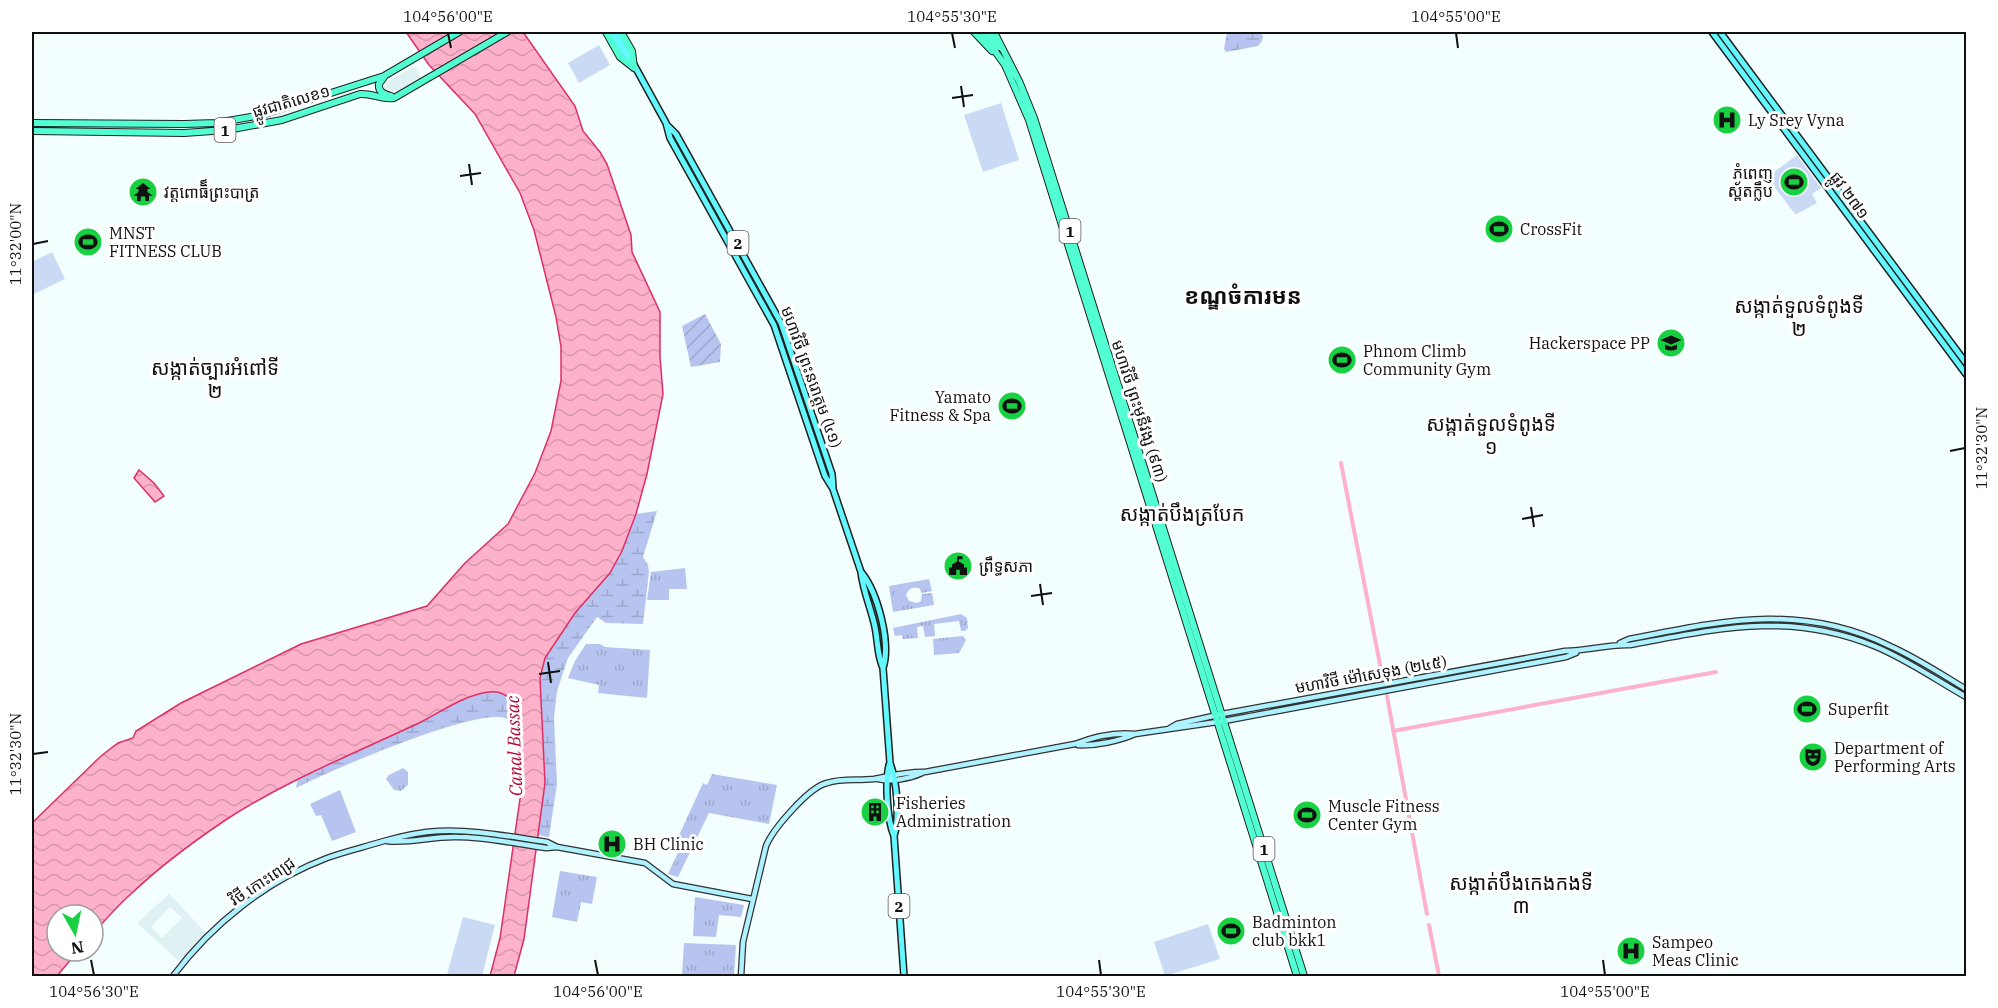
<svg xmlns="http://www.w3.org/2000/svg" width="1998" height="1008" font-family="'IBM Plex Serif','Noto Sans Khmer',serif">
  <style>
    .grass { fill: url(#grass-tufts) }
    .wetland { fill: url(#wetland-marsh) }
    .park { fill: #b7c4ef }
    .garden { fill: url(#garden-furrows) }
    .pitch { fill: #cadaf5 }
    .plaza { fill: #dff1f2; fill-rule: evenodd }
    .water { fill: url(#water-waves); stroke: #dd2f66; stroke-width: 1.5 }
    .lines { fill: none; stroke-linecap: round; stroke-linejoin: round }
    .canal { stroke: #fdb1cb; stroke-width: 4 }
    .secondary-casing { stroke: #323232; stroke-width: 7 }
    .primary-casing { stroke: #212121; stroke-width: 8 }
    .highway-casing { stroke: #212121; stroke-width: 8 }
    .secondary { stroke: #aef1ff; stroke-width: 4.5 }
    .primary { stroke: #63f8ff; stroke-width: 5 }
    .highway { stroke: #51ffd2; stroke-width: 6 }
    .ticks { fill: none; stroke: #101010; stroke-width: 2 }
    .labels { text-anchor: middle; dominant-baseline: central; stroke-width: 6; stroke-linejoin: round; paint-order: stroke }
    .shield { fill: #fff; stroke: #585858; stroke-width: 1.5 }
    .shield-label { font-size: 15px; font-weight: bold; fill: #101010 }
    .street-label { font-size: 16px; fill: #101010; stroke: #fff }
    .poi-label { font-size: 16px; fill: #101010; stroke: #fff; text-anchor: start }
    .water-label { font-size: 18px; font-style: italic; fill: #b20938; stroke: #fff }
    .quarter-label { font-size: 20px; fill: #101010; stroke: #fff }
    .district-label { font-size: 22px; font-weight: bold; fill: #101010; stroke: #fff }
    .neatline { fill: none; stroke: #101010; stroke-width: 2 }
    .ticks-label { font-size: 15px; text-anchor: middle; fill: #101010 }
  </style>
  <defs>
    <pattern id="grass-tufts" width="24" height="20" patternUnits="userSpaceOnUse" patternTransform="scale(1.5)"><rect width="24" height="20" fill="#b7c4ef"/><path d="M3 7l-1-3M5 7V3M7 7l1-3M15 17l-1-3M17 17v-4M19 17l1-3" fill="none" stroke="#9ca7cc"/></pattern>
    <pattern id="wetland-marsh" width="20" height="14" patternUnits="userSpaceOnUse" patternTransform="scale(1.5)"><rect width="20" height="14" fill="#b7c4ef"/><path d="M1 5h8M5 5V1M11 12h8M15 12V8" fill="none" stroke="#9ca7cc"/></pattern>
    <pattern id="garden-furrows" width="10" height="10" patternUnits="userSpaceOnUse" patternTransform="scale(1.5)"><rect width="10" height="10" fill="#b7c4ef"/><path d="M-1 1l2-2M0 10L10 0M9 11l2-2" fill="none" stroke="#9ca7cc"/></pattern>
    <pattern id="water-waves" width="16" height="10" patternUnits="userSpaceOnUse" patternTransform="scale(1.5)"><rect width="16" height="10" fill="#fdb1cb"/><path d="M0 5q4-4 8 0t8 0" fill="none" stroke="#d897ad"/></pattern>
  </defs>
  <rect width="100%" height="100%" fill="#f3feff"/>
  <path class="grass" d="M685,568L687,589H669V600H647L651,572Z
    M929,579L932,591L922,593L919,588C913,586 908,589 906,595L909,601L917,603L921,601L922,594L932,593L934,605L893,612L889,586Z
    M961,614L967,618L968,628L965,631H961L959,621L934,624L935,636L925,637L923,626L917,627L918,638L903,639L902,635L895,636L893,628Z
    M963,636L966,640L959,653L934,655L933,639Z
    M586,644H600L605,647L650,650L647,698L598,693L599,685L568,678L575,661Z
    M403,768L408,772V785L401,791L394,790L386,779L389,775Z
    M712,774L777,785L769,824L709,813L678,877L668,874L682,844L676,842L703,783L707,785Z
    M560,871L597,877L592,904L581,902L577,922L552,917Z
    M695,897L744,905L741,917L719,915L716,937L693,936Z
    M684,943L736,945L734,976H682Z"/>
  <path class="wetland" d="M1227,32H1260L1263,36L1262,41L1258,46L1226,52L1224,49Z
    M657,511L643,557L648,565L649,572L643,624L606,623L597,617L568,658L557,691L554,718L557,784L549,837L537,835L545,783L540,678L542,667L545,658L575,613L610,573L622,551L636,514Z
    M492,691C518,696 514,709 519,730C515,725 511,720 505,718C474,708 329,771 296,788L298,778C338,758 380,742 420,722C444,710 466,696 492,691Z"/>
  <path class="park" d="M340,790L356,832L332,841L321,815L316,816L310,804Z"/>
  <path class="garden" d="M705,314L721,344L720,362L691,367L682,326Z"/>
  <path class="pitch" d="M599,45L610,65L579,83L568,63Z
    M1001,103L1019,160L983,172L964,115Z
    M1797,155L1821,188L1812,194L1817,203L1797,214H1795L1767,177Z
    M52,252L65,279L32,295V262Z
    M463,917L495,925L482,976H456L447,974Z
    M1208,924L1220,959L1165,976L1154,942Z"/>
  <path class="plaza" d="M415,66L421,78L401,90L392,91L383,88L387,82Z
    M169,894L208,935L182,964L137,923ZM170,907L182,918L162,938L151,927Z"/>
  <path class="water" d="M406,32H523L575,106L583,131L600,152L607,164L631,235L632,252L660,312V357L663,394L647,474L636,514L622,551L610,573L575,613L545,658L540,678L545,783L524,939L514,976H490L500,938L522,785L523,766L515,705C509,696 501,690 489,692C464,695 441,712 419,723C353,754 285,781 224,821C193,842 158,868 131,894C117,906 105,920 93,934V915H57V951H78L57,976H32V823L101,756L118,743L133,738L136,731L181,703L301,644L427,606L465,563L508,524L535,473L551,431L561,381V347L556,317L534,230L520,193L475,114L429,65Z
    M139,470L154,483L164,496L155,502L134,478Z"/>
  <g class="lines">
    <path class="canal" d="M1341,463L1383,680
      M1387,696L1427,914
      M1393,731L1716,672
      M1429,925L1439,976"/>
    <g class="secondary-casing">
      <path id="secondary" d="M1620,643L1629,639C1722,621 1800,602 1890,646C1917,658 1941,674 1966,689
        M1170,728L1177,724L1222,714L1565,651C1587,651 1608,644 1630,645C1717,629 1788,611 1874,646C1906,659 1936,680 1966,697
        M1078,745C1096,746 1119,741 1135,734L1224,721L1566,657L1576,653
        M878,779C892,782 909,779 922,773
        M387,841C409,844 434,836 457,837C486,837 517,844 546,848L557,847
        M173,976C212,924 266,881 327,858C346,851 365,847 384,841C402,836 419,832 438,831C474,829 511,837 547,842L557,847L645,863L673,884L752,899
        M741,976L743,942L766,846C773,829 809,787 827,783C842,778 858,781 874,779C891,776 907,771 925,772L1075,744C1093,737 1116,732 1135,734"/>
    </g>
    <g class="primary-casing">
      <path id="primary" d="M610,32L630,62
        M616,32L666,123L670,138L774,325L825,476L833,489L861,572C863,591 871,608 875,627C878,641 877,655 883,668L890,763C897,782 900,817 894,836L904,976
        M1712,32L1966,374
        M1720,32L1966,363
        M667,125L676,134L781,323L832,474L833,487
        M862,573C878,594 891,643 883,668
        M889,765C885,783 887,819 894,836"/>
    </g>
    <g class="highway-casing">
      <path id="highway" d="M606,32L620,57L634,68
        M621,32L632,51L634,68
        M974,32L992,51
        M981,32L1005,65L1029,120L1297,976
        M988,32L999,47
        M994,32L1019,81L1034,118L1304,976
        M384,77L379,84C378,92 384,94 391,96
        M32,123L184,124L216,123L262,115L384,76L459,32
        M32,131L184,133L227,130L282,120L360,94C372,93 382,100 394,98L507,32"/>
    </g>
    <use href="#secondary" class="secondary"/>
    <use href="#primary" class="primary"/>
    <use href="#highway" class="highway"/>
  </g>
  <path class="ticks" d="M448,33L451,48M952,33L955,48M1456,33L1458,48M961,86L964,107M952,98L973,95M469,164L472,185M460,176L481,173M33,244L48,241M1950,451L1965,448M1531,507L1534,527M1522,519L1543,515M1040,584L1043,605M1031,596L1052,593M548,662L551,683M539,674L560,671M33,754L48,752M91,960L94,975M595,960L598,975M1099,960L1101,975M1603,960L1605,975"/>
  <defs>
    <g id="hospital-disc" transform="scale(1.5)"><circle r="9.5" fill="#17d143" stroke="#fff"/><path d="M-5-5h3v3.5h4V-5h3V5h-3V1.5h-4V5h-3Z" fill="#111"/></g>
    <g id="stadium-disc" transform="scale(1.5)"><circle r="9.5" fill="#17d143" stroke="#fff"/><path d="M0-5a6.5 5 0 1 0 0 10a6.5 5 0 1 0 0-10ZM-3.5-1.8h7v3.6h-7Z" fill="#111"/></g>
    <g id="temple-disc" transform="scale(1.5)"><circle r="9.5" fill="#17d143" stroke="#fff"/><path d="M0-6L5-2H3V0L6.5 2.5H4V6H1.5V3h-3V6H-4V2.5H-6.5L-3 0V-2H-5Z" fill="#111"/></g>
    <g id="university-disc" transform="scale(1.5)"><circle r="9.5" fill="#17d143" stroke="#fff"/><path d="M0-5L7-2L0 1L-7-2ZM-4 1L0 2.5L4 1V4Q0 6-4 4Z" fill="#111"/></g>
    <g id="civic-disc" transform="scale(1.5)"><circle r="9.5" fill="#17d143" stroke="#fff"/><path d="M-.6-6.5H3V-4.5H.6V-3L4-1V1h2V6H-6V1h2V-1L-.6-3ZM-1.2 2.5V6h2.4V2.5Z" fill="#111"/></g>
    <g id="theatre-disc" transform="scale(1.5)"><circle r="9.5" fill="#17d143" stroke="#fff"/><path d="M-5-5.5Q0-4 5-5.5V0Q5 5 0 6Q-5 5-5 0ZM-3.3-2.5H-1v1.5H-3.3ZM1-2.5H3.3v1.5H1ZM-2.8 1Q0 5.5 2.8 1Z" fill="#111"/></g>
    <g id="building-disc" transform="scale(1.5)"><circle r="9.5" fill="#17d143" stroke="#fff"/><path d="M-4-6H4V6H1V3H-1V6H-4ZM-2.5-4.3h1.7v1.8h-1.7ZM.8-4.3h1.7v1.8H.8ZM-2.5-1h1.7V.8h-1.7ZM.8-1h1.7V.8H.8Z" fill="#111"/></g>
  </defs>
  <g fill-rule="evenodd">
    <use href="#hospital-disc" x="1727" y="120"/>
    <use href="#stadium-disc" x="1794" y="182"/>
    <use href="#temple-disc" x="143" y="192"/>
    <use href="#stadium-disc" x="1499" y="229"/>
    <use href="#stadium-disc" x="88" y="242"/>
    <use href="#university-disc" x="1671" y="343"/>
    <use href="#stadium-disc" x="1342" y="360"/>
    <use href="#stadium-disc" x="1012" y="406"/>
    <use href="#civic-disc" x="958" y="566"/>
    <use href="#stadium-disc" x="1807" y="709"/>
    <use href="#theatre-disc" x="1813" y="757"/>
    <use href="#building-disc" x="875" y="812"/>
    <use href="#stadium-disc" x="1307" y="815"/>
    <use href="#hospital-disc" x="612" y="844"/>
    <use href="#stadium-disc" x="1231" y="931"/>
    <use href="#hospital-disc" x="1631" y="951"/>
  </g>
  <g class="labels">
    <g class="shield">
      <rect x="214.5" y="118" width="21" height="24" rx="4.5"/>
      <rect x="1059.5" y="219" width="21" height="24" rx="4.5"/>
      <rect x="727.5" y="231" width="21" height="24" rx="4.5"/>
      <rect x="1253.5" y="837" width="21" height="24" rx="4.5"/>
      <rect x="888.5" y="894" width="21" height="24" rx="4.5"/>
    </g>
    <g class="shield-label">
      <text x="225" y="130">1</text>
      <text x="1070" y="231">1</text>
      <text x="738" y="243">2</text>
      <text x="1264" y="849">1</text>
      <text x="899" y="906">2</text>
    </g>
    <g class="street-label">
      <text transform="translate(291 101) rotate(-16)">ផ្លូវជាតិលេខ១</text>
      <text transform="translate(1850 195) rotate(54)">ផ្លូវ ២៧១</text>
      <text transform="translate(812 377) rotate(70)">មហាវិថី ព្រះនរោត្តម (៤១)</text>
      <text transform="translate(1140 411) rotate(72)">មហាវិថី ព្រះមុនីវង្ស (៩៣)</text>
      <text transform="translate(1371 674) rotate(-10)">មហាវិថី ម៉ៅសេទុង (២៤៥)</text>
      <text transform="translate(262 881) rotate(-33)">វិថី កោះពេជ្រ</text>
    </g>
    <g class="poi-label">
      <text x="1748" y="120">Ly Srey Vyna</text>
      <text x="1773" y="173" text-anchor="end">ភ្នំពេញ<tspan x="1773" dy="18">ស្ព័តក្លឹប</tspan></text>
      <text x="164" y="192">វត្តពោធិ៏ព្រះបាត្រ</text>
      <text x="1520" y="229">CrossFit</text>
      <text x="109" y="233">MNST<tspan x="109" dy="18">FITNESS CLUB</tspan></text>
      <text x="1650" y="343" text-anchor="end">Hackerspace PP</text>
      <text x="1363" y="351">Phnom Climb<tspan x="1363" dy="18">Community Gym</tspan></text>
      <text x="991" y="397" text-anchor="end">Yamato<tspan x="991" dy="18">Fitness &amp; Spa</tspan></text>
      <text x="979" y="566">ព្រឹទ្ធសភា</text>
      <text x="1828" y="709">Superfit</text>
      <text x="1834" y="748">Department of<tspan x="1834" dy="18">Performing Arts</tspan></text>
      <text x="896" y="803">Fisheries<tspan x="896" dy="18">Administration</tspan></text>
      <text x="1328" y="806">Muscle Fitness<tspan x="1328" dy="18">Center Gym</tspan></text>
      <text x="633" y="844">BH Clinic</text>
      <text x="1252" y="922">Badminton<tspan x="1252" dy="18">club bkk1</tspan></text>
      <text x="1652" y="942">Sampeo<tspan x="1652" dy="18">Meas Clinic</tspan></text>
    </g>
    <g class="water-label">
      <text transform="translate(514 746) rotate(-92)">Canal Bassac</text>
    </g>
    <g class="quarter-label">
      <text x="1799" y="305">សង្កាត់ទួលទំពូងទី<tspan x="1799" dy="23">២</tspan></text>
      <text x="215" y="367">សង្កាត់ច្បារអំពៅទី<tspan x="215" dy="23">២</tspan></text>
      <text x="1491" y="423">សង្កាត់ទួលទំពូងទី<tspan x="1491" dy="23">១</tspan></text>
      <text x="1182" y="513">សង្កាត់បឹងត្របែក</text>
      <text x="1521" y="882">សង្កាត់បឹងកេងកងទី<tspan x="1521" dy="23">៣</tspan></text>
    </g>
    <g class="district-label">
      <text x="1243" y="295">ខណ្ឌចំការមន</text>
    </g>
  </g>
  <rect width="1998" height="1008" fill="none" stroke="#ffffff" stroke-width="66"/>
  <g transform="translate(75 933) rotate(171)"><circle r="28" fill="#ffffff" stroke="#9f9f9f" stroke-width="1.5"/>
  <path d="M0-4.5L10 22L0 15L-10 22Z" fill="#17d143"/>
  <text y="-9" font-size="16" font-weight="bold" text-anchor="middle" fill="#101010">N</text>
  </g>
  <rect x="33" y="33" width="1932" height="942" class="neatline"/>
  <g class="ticks-label">
    <text x="448" y="22">104°56'00"E</text>
    <text x="952" y="22">104°55'30"E</text>
    <text x="1456" y="22">104°55'00"E</text>
    <text transform="translate(16 244) rotate(-90)" y="5">11°32'00"N</text>
    <text transform="translate(1982 448) rotate(-90)" y="5">11°32'30"N</text>
    <text transform="translate(16 754) rotate(-90)" y="5">11°32'30"N</text>
    <text x="94" y="997">104°56'30"E</text>
    <text x="598" y="997">104°56'00"E</text>
    <text x="1101" y="997">104°55'30"E</text>
    <text x="1605" y="997">104°55'00"E</text>
  </g>
</svg>
